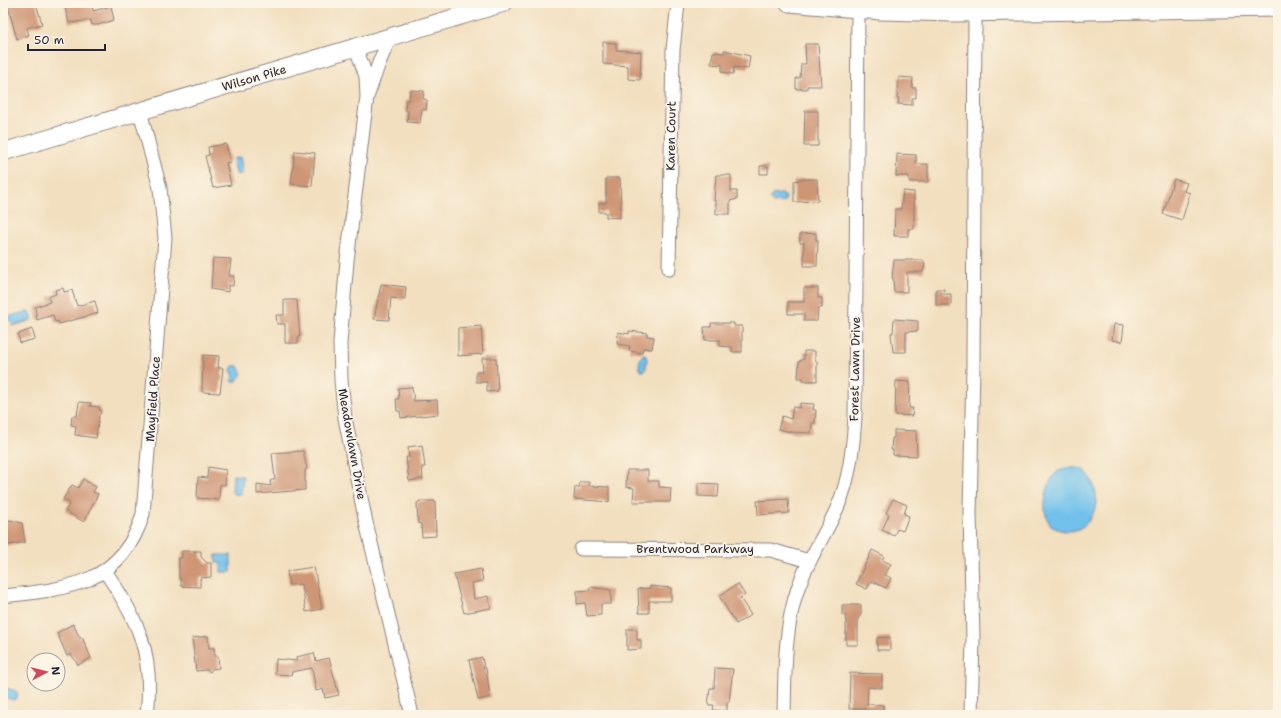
<svg xmlns="http://www.w3.org/2000/svg" width="1281" height="718" font-family="'Shantell Sans',sans-serif">
  <style>
    .water { fill: #71c1ec; stroke: #4a7294 }
    .building { fill: #cf9676 }
    .lines { fill: none; stroke-linecap: round; stroke-linejoin: round }
    .minor-casing { stroke: #8a807d; stroke-width: 15 }
    .major-casing { stroke: #8a807d; stroke-width: 19 }
    .minor { stroke: #fff; stroke-width: 13 }
    .major { stroke: #fff; stroke-width: 17 }
    .labels { text-anchor: middle; dominant-baseline: central; stroke-width: 3.5; stroke-linejoin: round; paint-order: stroke }
    .street-label { font-size: 12px; fill: #22223b; stroke: #fcf5e5 }
  </style>
  <rect width="100%" height="100%" fill="#fcf5e5"/>
  <filter id="ink" filterUnits="userSpaceOnUse"><feTurbulence type="fractalNoise" baseFrequency=".025" numOctaves="2"/><feDisplacementMap in="SourceGraphic" scale="8" xChannelSelector="R" yChannelSelector="G"/><feConvolveMatrix kernelMatrix="1 2 1 2 8 2 1 2 1" color-interpolation-filters="sRGB"/></filter>
  <filter id="wash" filterUnits="userSpaceOnUse"><feTurbulence type="fractalNoise" baseFrequency=".012" numOctaves="4" result="noise"/><feDisplacementMap in="SourceGraphic" scale="16" xChannelSelector="R" yChannelSelector="G"/><feGaussianBlur stdDeviation="0.9" result="paint"/><feColorMatrix in="noise" values="0 0 0 0 0 0 0 0 0 0 0 0 0 0 0 0 0 1.4 0 .05"/><feComposite in="paint" operator="in"/></filter>
  <g filter="url(#wash)">
    <rect width="100%" height="100%" fill="#f2dfbf"/>
    <path class="water" d="M240,157L243,173L238,175L236,174L233,159Z
      M782,194L786,197L784,202L773,203L770,200L772,195Z
      M29,311L32,315V320L13,326L10,321V316Z
      M643,354H645L647,359L646,368L644,371H641C637,364 640,359 643,354Z
      M233,366H238L242,374L235,383L231,381L234,376L231,370Z
      M1065,468C1071,468 1079,467 1083,470C1088,473 1090,477 1092,482C1105,506 1086,540 1057,529C1038,522 1044,483 1057,472C1059,471 1063,470 1065,468Z
      M233,475L243,476L241,495L234,494L232,492Z
      M216,555H231V572H221V563H216Z
      M3,687L16,691L18,694L17,698L13,700L3,697Z"/>
    <g id="blocks">
      <path class="building" d="M7,3H36L42,24L27,28L29,35L17,39Z
        M64,3H91L93,11L111,6L114,20L98,25H92L91,20L69,23Z
        M603,42L616,43V50L641,52L640,80L628,79V66L603,64Z
        M805,44H818L821,86H807V89H796V78H800L801,64H806Z
        M724,50L750,56L748,69L734,67L733,74L722,72V65L711,64L713,52L724,53Z
        M899,77L913,78L912,88H916V98H912V105L898,104L899,98H897Z
        M410,90L424,91L423,99L427,100L426,110L422,109L420,123L407,122L408,111L405,110L406,100H409Z
        M805,111H818V146H804Z
        M226,144L230,162L226,163L231,185L213,188L205,156L209,155L208,147Z
        M295,151L315,153L312,186L291,184Z
        M897,154L916,155V164H928V182H909V176H896Z
        M760,166H768V174H760Z
        M716,175H731V191H737V199L730,201V214H716V201H714Z
        M606,178H620L621,211H620V218L606,217V212H599V203H606Z
        M803,179H817L818,201L794,202V181Z
        M1174,179L1187,183L1184,191L1190,193L1182,220L1163,214Z
        M903,191L914,192V229H908V236H894L895,209H901Z
        M816,233V240H818L817,266H804V243H800V234Z
        M213,258L231,259L229,276H234L233,286L228,285V292L211,289Z
        M894,260H923L925,264L923,272H907V292H894L893,278H892Z
        M381,284L406,287L405,299L391,298L389,320L374,319Z
        M63,288L64,292L72,290L77,306L95,301L98,313L59,324L58,321L55,322L53,315L37,320L35,307L50,302L48,297L56,294L55,290Z
        M804,288H818V298H822V308H818L817,321H804V314H788V302H804Z
        M936,289H944V294H951V305H936Z
        M284,300H297L300,337H298V343H285V324H277L276,315H284Z
        M894,319L918,321V331L906,332V352H893L891,333H893Z
        M711,323H734V326H742V352H732V347L720,346V340H705L704,327H711Z
        M1114,324L1124,325L1122,342L1112,340Z
        M481,326L483,354L458,356V328Z
        M32,329L35,339L20,343L18,334Z
        M629,331L647,333V336L654,337L652,349L643,348L642,353L629,351L630,346L617,344L618,332L629,334Z
        M804,351H815V361H817V381H803V378H798L799,361L804,359Z
        M203,355L219,356L218,368H223L220,393L202,392Z
        M482,358H496L498,391L487,392V382H476V372H483Z
        M896,381L910,382L909,408H913L912,416L895,415Z
        M412,387L414,401L437,400L438,414L401,418L400,411H397L396,399H399L398,388Z
        M79,402L91,403L90,406L99,407L101,413L99,415L96,438L75,435L76,426L71,425L72,416H77Z
        M800,403L814,404L813,410H816L815,423H812L811,433L791,432L778,429L782,416L791,419L793,407L800,408Z
        M894,430L916,431L917,456L893,455V450H891L892,438H894Z
        M422,445L425,467H422L423,479L409,481L406,457H409L408,447Z
        M303,451L307,469L305,470V490L257,494V484L271,486L270,481L275,479L272,453Z
        M208,467L226,470L225,485H220L219,500L197,498L198,477L207,478Z
        M627,470H648V481H659V487L671,488L670,502H633L634,488L626,487Z
        M83,479L96,487L93,492L98,494L84,522L65,511L70,503L63,499L72,485L78,488Z
        M580,482H589V486L609,487V502L574,499L575,487L579,488Z
        M698,483L719,484L718,497L698,496Z
        M788,499L789,513L758,515L757,501Z
        M893,499L907,505L904,514L909,516L903,531L897,529L894,536L882,530L889,515L886,513Z
        M420,501H435L436,536L422,537L421,524L418,523L417,503Z
        M9,520L22,523L25,542L3,546V521Z
        M872,550L884,556L882,560L891,564L885,575L891,578L886,588L871,581L867,589L856,584Z
        M182,551H201V557L207,563H211V577L200,578V587L181,586V579H179V558H182Z
        M314,567L322,609L306,612L302,584L289,585L287,571Z
        M481,569L483,581L472,583L474,599L488,596L491,608L464,613L454,574Z
        M738,584L745,595L740,598L751,615L736,624L719,596Z
        M650,586L671,588V601H649V613H639L638,589L650,588Z
        M590,587L611,590V604H601V615L587,616L585,603L577,604V591L590,590Z
        M842,605H861V614L858,619V645H846V623L845,615H842Z
        M73,624L80,638L82,637L91,658L78,665L71,654L67,656L57,633Z
        M627,629H637V640H641V649L627,650Z
        M208,636L209,648H214L215,656H218L219,668L212,669L210,672L207,670L196,671L192,638Z
        M890,637V650H877V638Z
        M314,653L316,661L329,658L339,695L325,698L323,689L316,691L312,668L292,672L291,675L275,674L276,659L297,661L296,657Z
        M482,657L484,668H486L490,697L478,700L469,660Z
        M715,668L733,669L729,702H727V711L713,710L714,705H708L710,688H714Z
        M850,673L882,674V688L868,687L867,704L883,705V715H865V709H849Z"/>
    </g>
  </g>
  <g filter="url(#ink)">
    <use href="#blocks" fill-opacity="0" stroke="#8a807d" stroke-width="1"/>
    <g class="lines">
      <g class="minor-casing">
        <path id="minor" d="M356,48L366,76L367,97L379,63L390,37
          M367,97L347,261L340,343L341,380L345,418L365,518L412,715
          M669,269L673,50L678,3
          M581,549L771,550L809,561
          M105,571C139,621 154,654 147,715
          M3,596C66,589 122,585 143,514L165,238L160,188L140,111
          M784,715C785,672 784,629 798,588C808,559 826,534 838,506C850,478 853,447 855,417L858,10
          M971,715L973,639L970,514L973,366L975,13"/>
      </g>
      <g class="major-casing">
        <path id="major" d="M789,3L881,11L955,13L1278,8
          M3,152L504,3"/>
      </g>
      <use href="#minor" class="minor"/>
      <use href="#major" class="major"/>
    </g>
  </g>
  <g class="labels">
    <g class="street-label">
      <text transform="translate(254 78) rotate(-16)">Wilson Pike</text>
      <text transform="translate(671 136) rotate(-89)">Karen Court</text>
      <text transform="translate(855 369) rotate(-89)">Forest Lawn Drive</text>
      <text transform="translate(153 399) rotate(-86)">Mayfield Place</text>
      <text transform="translate(352 444) rotate(80)">Meadowlawn Drive</text>
      <text x="695" y="549">Brentwood Parkway</text>
    </g>
  </g>
  <rect width="1281" height="718" fill="none" stroke="#fcf5e5" stroke-width="16"/>
  <g transform="translate(46 672) rotate(83)"><circle r="19" fill="#fcf5e5" stroke="#a5a1a1"/>
  <path d="M0-3L7 15L0 10L-7 15Z" fill="#d1495b"/>
  <text y="-6" font-size="11" font-weight="bold" text-anchor="middle" fill="#22223b">N</text>
  </g>
  <path d="M28 44v6h77v-6" fill="none" stroke="#22223b" stroke-width="2"/>
  <text x="34" y="44" font-size="12" fill="#22223b" stroke="#fcf5e5" stroke-width="3" paint-order="stroke">50 m</text>
</svg>
